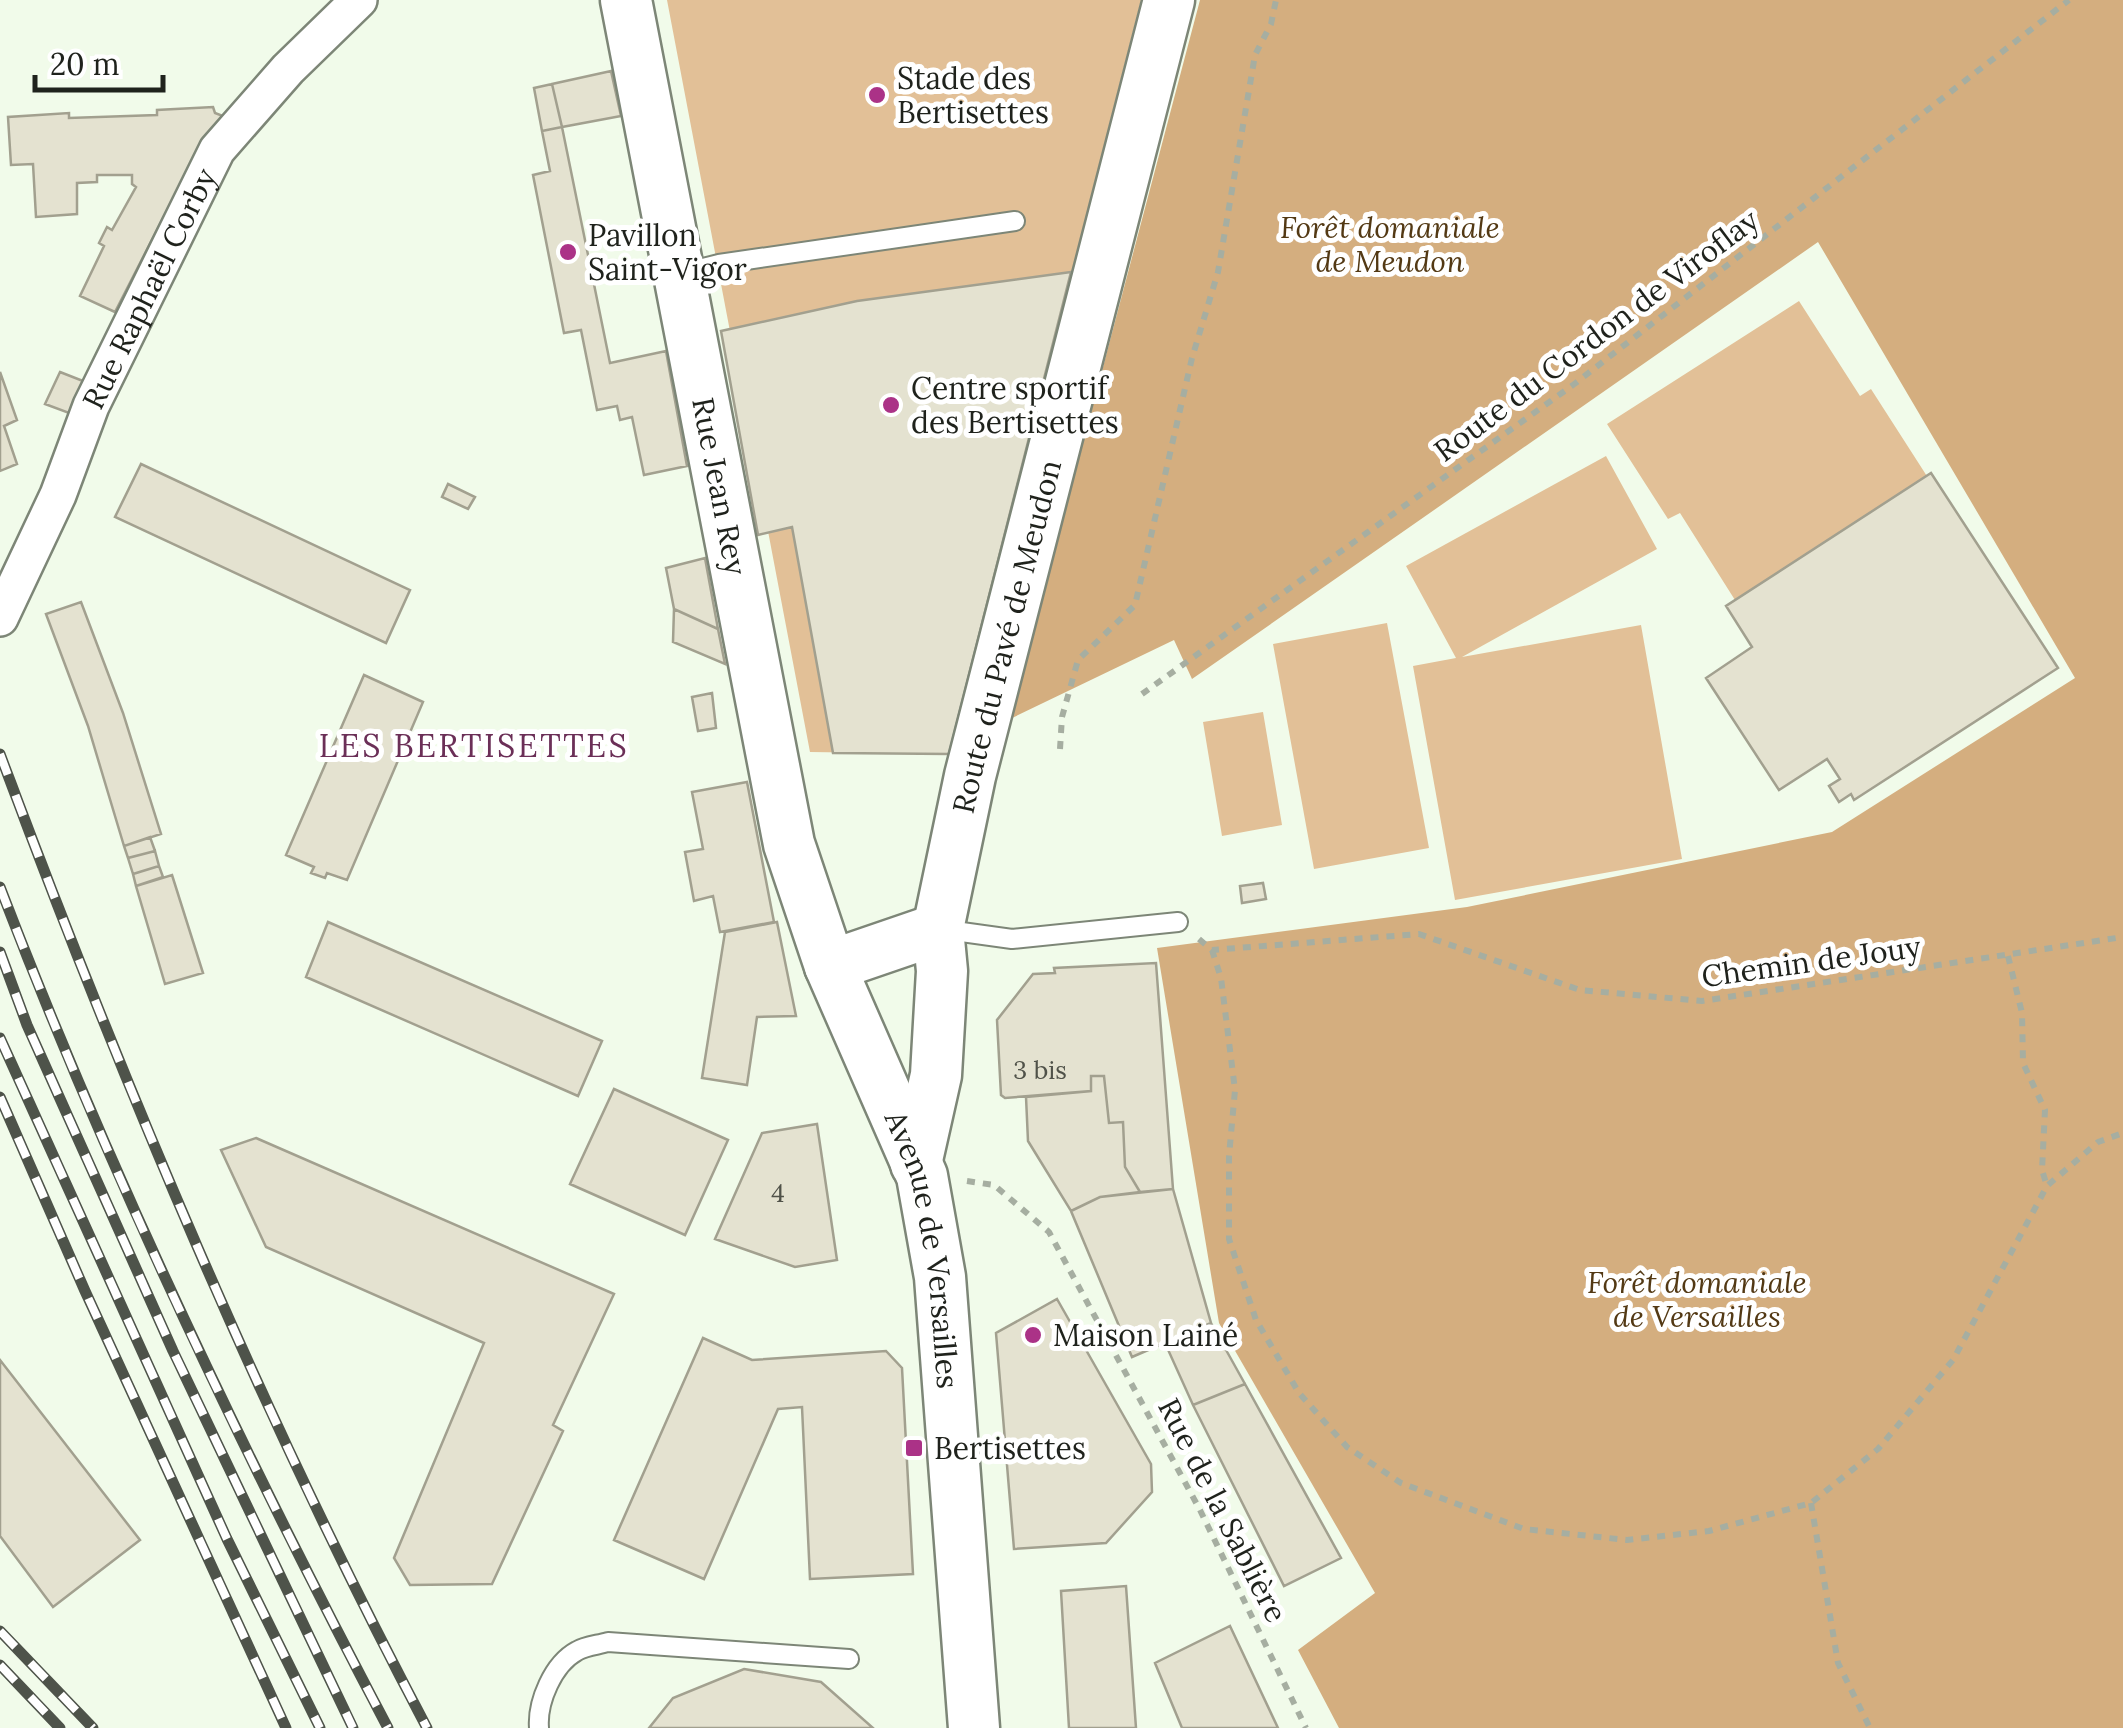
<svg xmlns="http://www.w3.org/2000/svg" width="2123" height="1728" font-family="Lora,serif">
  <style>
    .green { fill: #e2c097 }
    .forest { fill: #d4ae7f }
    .building { fill: #e4e2d0; stroke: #a2a08f; stroke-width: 2.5 }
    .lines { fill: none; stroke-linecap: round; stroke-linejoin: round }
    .lane-casing { stroke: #7d8677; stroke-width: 22 }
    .street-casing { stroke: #7d8677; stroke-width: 40 }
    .secondary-casing { stroke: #7d8677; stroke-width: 55 }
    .path { stroke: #a6aea1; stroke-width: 6; stroke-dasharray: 8 8; stroke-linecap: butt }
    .lane { stroke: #fff; stroke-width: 18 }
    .street { stroke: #fff; stroke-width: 35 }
    .secondary { stroke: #fff; stroke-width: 50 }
    .rail-casing { stroke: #4e534a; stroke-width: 11 }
    .rail { stroke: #fff; stroke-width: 8; stroke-dasharray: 22; stroke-linecap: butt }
    .poi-dot { fill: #ab3287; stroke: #fff; stroke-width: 4 }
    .labels { text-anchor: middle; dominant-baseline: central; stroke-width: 10; stroke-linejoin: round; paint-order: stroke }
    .number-label { font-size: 25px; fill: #505249 }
    .poi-label { font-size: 30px; fill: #1f221c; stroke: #fff; text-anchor: start }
    .park-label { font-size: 30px; font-style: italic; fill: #533914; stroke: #fff }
    .street-label { font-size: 30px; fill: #1f221c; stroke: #fff }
    .neighbourhood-label { font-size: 32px; letter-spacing: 2.5px; fill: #6b2f57; stroke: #fff }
  </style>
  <rect width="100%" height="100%" fill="#f1fbea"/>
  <path class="green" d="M667,0H1141L949,754L810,752Z
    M1799,301L1860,396L1871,389L1932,484L1740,608L1680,513L1668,519L1607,424Z
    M1606,456L1657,549L1462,657L1641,625L1682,859L1455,900L1413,666L1456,658L1406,566Z
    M1387,623L1429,848L1314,869L1273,644Z
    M1263,712L1282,825L1222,836L1203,722Z"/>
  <path class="forest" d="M1200,0H2123V1728H1339L1298,1650L1375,1593L1219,1323L1157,948L1467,907L1832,832L2075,678L1818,242L1192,679L1174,640L1010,719Z"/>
  <path class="building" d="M611,71L621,116L562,127L552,84Z
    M552,84L562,127L542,131L534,88Z
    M213,107L215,113L223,116L199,148L115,312L80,296L104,246L99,243L107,227L112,230L136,187L132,184V175H97V182L77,183V214L36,217L33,164L11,165L8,117L69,113V118L157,115V110Z
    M562,127L610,363L666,351L687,466L644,475L632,417L620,420L617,406L597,410L581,330L564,333L533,175L550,171L542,131Z
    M1071,272L949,754L833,753L792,527L758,535L721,331L857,301Z
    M0,372L17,420L4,426L17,464L0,471Z
    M60,372L83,381L69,413L45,404Z
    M141,464L410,590L386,643L115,517Z
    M1931,473L2058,668L1854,800L1851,794L1839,802L1829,786L1840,779L1827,759L1779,790L1706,678L1752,647L1726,606Z
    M448,484L475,497L468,509L442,497Z
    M705,558L718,629L674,609L666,568Z
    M81,602L123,713L161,834L124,846L88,726L46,614Z
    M674,609L718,629L725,664L673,642Z
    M364,675L423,702L347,880L327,873L325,878L311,873L314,867L286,855Z
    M712,693L716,728L698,731L692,697Z
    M747,782L774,922L720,932L713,896L694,901L685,852L703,849L692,792Z
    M150,837L155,851L128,858L124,846Z
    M155,851L159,866L133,874L128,858Z
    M159,866L163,877L136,886L133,874Z
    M172,875L203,973L165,984L136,886Z
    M1263,883L1266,899L1242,903L1240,886Z
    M328,922L602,1041L578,1096L306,977Z
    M777,922L796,1016L757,1017L747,1085L702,1078L725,932Z
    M1156,963L1173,1189L1140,1192L1125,1167L1123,1122L1109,1123L1104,1076H1091V1091L1005,1098L1001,1095L997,1020L1033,974L1055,973L1054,968Z
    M1091,1076H1104L1109,1123L1123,1122L1125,1167L1140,1192L1100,1197L1071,1211L1028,1141L1026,1097L1091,1091Z
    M614,1089L728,1140L685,1235L570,1184Z
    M817,1124L837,1260L795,1267L715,1239L762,1133Z
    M256,1138L614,1294L553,1425L563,1431L492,1584L410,1585L394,1558L484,1343L266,1247L221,1150Z
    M1173,1189L1211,1323L1132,1357L1071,1211L1100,1197Z
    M1057,1299L1151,1464L1152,1492L1106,1543L1014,1549L996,1333Z
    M1211,1323L1245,1384L1193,1405L1165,1343Z
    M703,1338L752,1360L886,1351L902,1368L913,1574L810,1579L802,1407L778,1409L704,1579L614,1540Z
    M0,1360L140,1540L53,1607L0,1536Z
    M1245,1384L1341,1558L1284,1586L1193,1405Z
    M1126,1586L1136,1728H1069L1061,1591Z
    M1230,1626L1278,1728H1182L1155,1663Z
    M744,1669L821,1682L873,1728H649L673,1698Z"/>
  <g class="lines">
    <g class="lane-casing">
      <path id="lane" d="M683,273L719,264L1015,221
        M940,929L1012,939L1178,922
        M539,1728C537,1702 553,1664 577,1651C585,1646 598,1645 608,1642L849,1659"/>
    </g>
    <g class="street-casing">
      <g id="street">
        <path id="s1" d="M0,618L58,495L91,406L217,150L288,69L359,0"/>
      </g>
    </g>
    <g class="secondary-casing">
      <g id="secondary">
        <path id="s2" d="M626,0L789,844L830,966L922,1176L940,1277L974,1728"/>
        <path d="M830,966L938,929"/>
        <path id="s3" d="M916,1164L936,1075L942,971L938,929L970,776L1169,0"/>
      </g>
    </g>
    <path class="path" d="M1142,694L1573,385L2069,0
      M1060,749L1062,717L1078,660L1135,605L1192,358L1218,272L1255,55L1271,24L1276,0
      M1199,939L1212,950L1419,934L1580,990L1702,1001L2123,937
      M1212,950L1221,978L1235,1090L1229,1156V1239L1256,1320L1299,1393L1347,1447L1401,1483L1524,1529L1627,1540L1709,1531L1811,1503L1878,1449L1953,1360L2047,1186L2098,1142L2123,1133
      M2008,956L2022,1013L2023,1063L2045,1110L2042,1170L2047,1186
      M967,1181L994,1185L1049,1232L1200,1510L1306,1728
      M1811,1503L1838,1663L1870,1728"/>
    <use href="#lane" class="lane"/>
    <use href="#street" class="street"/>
    <use href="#secondary" class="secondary"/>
    <g class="rail-casing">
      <path id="rail" d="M0,754C124,1086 261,1414 427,1728
        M0,887C110,1175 244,1455 388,1728
        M0,952L27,1025L173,1351L353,1728
        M0,1038L227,1539L320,1728
        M0,1097L85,1291L286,1728
        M0,1631L93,1728
        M0,1665L60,1728"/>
    </g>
    <use href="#rail" class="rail"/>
  </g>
  <g class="poi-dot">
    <circle cx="877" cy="95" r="10"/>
    <circle cx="568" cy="252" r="10"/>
    <circle cx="891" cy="405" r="10"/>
    <circle cx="1033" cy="1335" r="10"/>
    <rect x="904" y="1438" width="20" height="20" rx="5"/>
  </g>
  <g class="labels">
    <g class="number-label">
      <text x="1040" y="1070">3 bis</text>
      <text x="778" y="1193">4</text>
    </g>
    <g class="poi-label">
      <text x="897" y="78">Stade des<tspan x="897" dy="34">Bertisettes</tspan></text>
      <text x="588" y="235">Pavillon<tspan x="588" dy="34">Saint-Vigor</tspan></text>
      <text x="911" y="388">Centre sportif<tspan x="911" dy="34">des Bertisettes</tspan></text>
      <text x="1053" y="1335">Maison Lainé</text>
      <text x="934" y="1448">Bertisettes</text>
    </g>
    <g class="park-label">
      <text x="1390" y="227">Forêt domaniale<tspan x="1390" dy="34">de Meudon</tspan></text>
      <text x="1697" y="1282">Forêt domaniale<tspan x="1697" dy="34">de Versailles</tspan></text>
    </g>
    <g class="street-label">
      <text stroke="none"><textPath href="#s1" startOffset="362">Rue Raphaël Corby</textPath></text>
      <text transform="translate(1596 335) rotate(-37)">Route du Cordon de Viroflay</text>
      <text stroke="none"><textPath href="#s2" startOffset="495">Rue Jean Rey</textPath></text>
      <text stroke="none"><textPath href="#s3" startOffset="538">Route du Pavé de Meudon</textPath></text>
      <text transform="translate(1811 961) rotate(-8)">Chemin de Jouy</text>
      <text stroke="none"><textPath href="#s2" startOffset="1290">Avenue de Versailles</textPath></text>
      <text transform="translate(1223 1510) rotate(63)">Rue de la Sablière</text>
    </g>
    <g class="neighbourhood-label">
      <text x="474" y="745">LES BERTISETTES</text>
    </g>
  </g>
  <path d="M35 75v15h128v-15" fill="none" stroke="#1f221c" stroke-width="5"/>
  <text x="50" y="75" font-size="30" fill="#1f221c" stroke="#ffffff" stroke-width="8" paint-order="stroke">20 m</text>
</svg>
